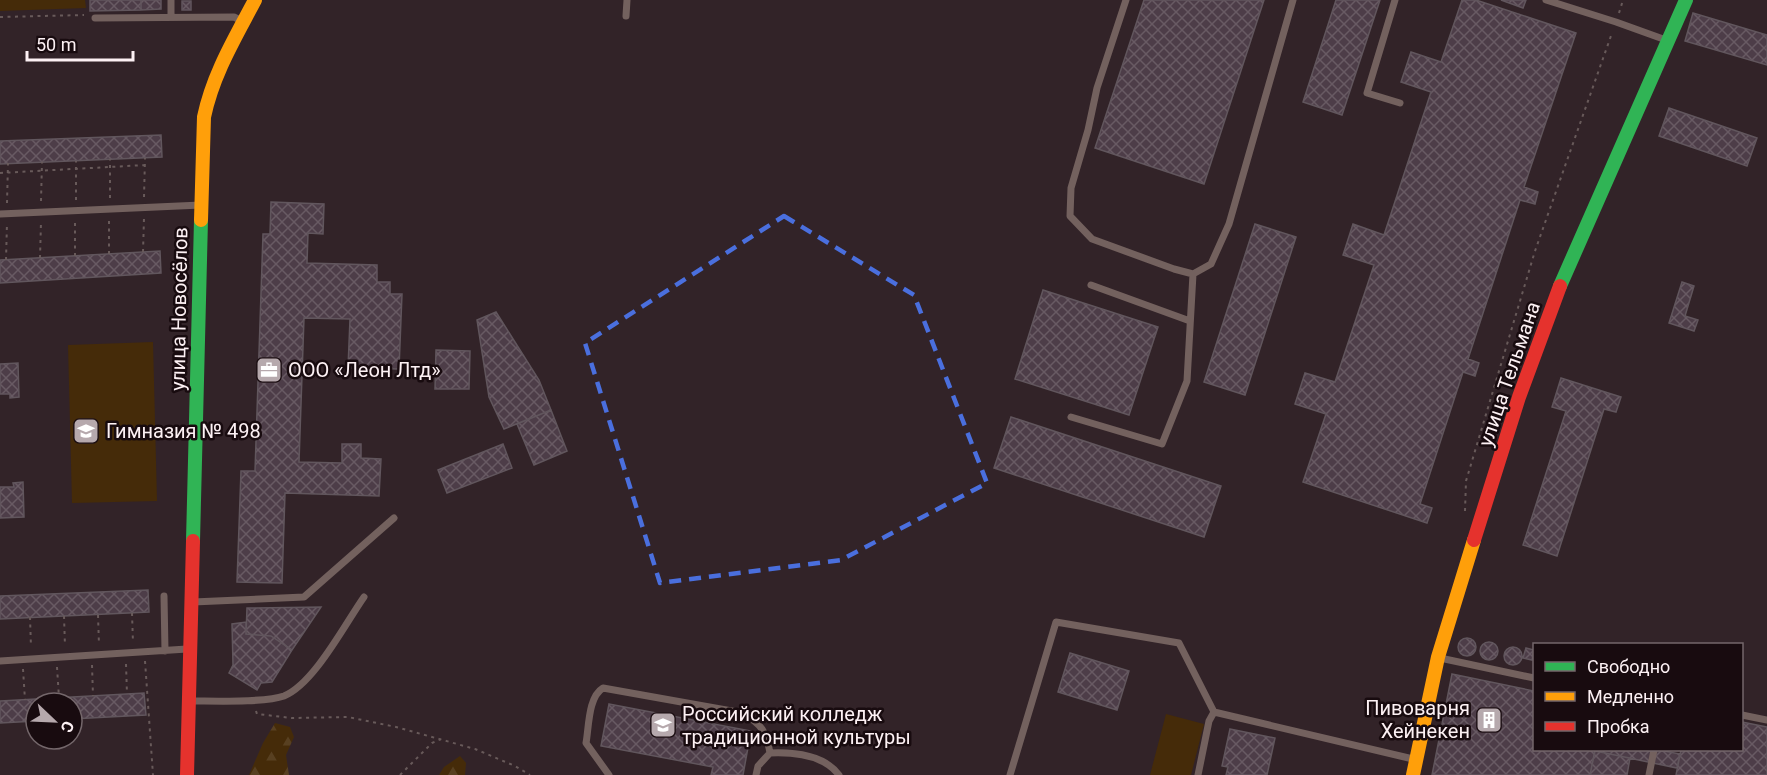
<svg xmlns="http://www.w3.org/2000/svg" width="1767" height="775" font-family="Roboto,sans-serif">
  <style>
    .forest { fill: url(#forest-firs) }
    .pitch { fill: #452b09 }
    .building { fill: url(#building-cross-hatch); stroke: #61565d; stroke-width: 1.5 }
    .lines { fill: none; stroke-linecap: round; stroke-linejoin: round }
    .path { stroke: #685a5a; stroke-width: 2; stroke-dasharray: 3 4.5; stroke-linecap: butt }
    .lane { stroke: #73615e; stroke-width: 7 }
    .fast { stroke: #30b455; stroke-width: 14 }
    .slow { stroke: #ff9f0a; stroke-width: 14 }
    .jam { stroke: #e5322d; stroke-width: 14 }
    .marked { fill: none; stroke: #4a6fde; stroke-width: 4.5; stroke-dasharray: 12 8; stroke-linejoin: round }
    .labels { text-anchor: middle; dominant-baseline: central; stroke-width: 5; stroke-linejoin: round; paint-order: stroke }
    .street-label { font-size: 20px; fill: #fdf1f4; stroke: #180b0f }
    .poi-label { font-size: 20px; fill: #fdf1f4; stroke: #180b0f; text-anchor: start }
  </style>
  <defs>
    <pattern id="forest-firs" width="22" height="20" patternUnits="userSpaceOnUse" patternTransform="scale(1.5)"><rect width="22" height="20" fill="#452b09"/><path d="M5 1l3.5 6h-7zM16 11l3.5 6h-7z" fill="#584021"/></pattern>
    <pattern id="building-cross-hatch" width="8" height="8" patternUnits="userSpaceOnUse" patternTransform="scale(1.5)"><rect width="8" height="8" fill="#4d3d48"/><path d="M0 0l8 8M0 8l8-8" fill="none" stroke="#685a63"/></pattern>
  </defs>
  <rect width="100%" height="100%" fill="#322328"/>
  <path class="forest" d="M275,723L290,727L294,737L286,755L289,775H249L263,743Z
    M460,756L466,763L465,775H439L444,767Z"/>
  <path class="pitch" d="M0,0H85L86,8L0,11Z
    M153,342L157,501L72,503L68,345Z
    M1166,714L1204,724L1191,775H1150Z"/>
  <path class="building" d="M90,0H141V10L90,11Z
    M141,0H161V9L141,10Z
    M1144,0H1264L1204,184L1095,148Z
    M1336,0H1380L1342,115L1303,102Z
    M1462,0H1476L1576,33L1524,187L1538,192L1535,204L1520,200L1468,359L1479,363L1475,376L1463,372L1420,504L1432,508L1427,523L1303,482L1326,414L1295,404L1305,373L1335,382L1374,265L1343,255L1353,224L1384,235L1431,92L1401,82L1411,52L1441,62Z
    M1501,0H1526L1523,8Z
    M182,1H191V10H182Z
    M1693,13L1767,35V65L1685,41Z
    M1669,108L1757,138L1747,166L1659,136Z
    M161,135L162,157L0,164V141Z
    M271,202L324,204L323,234L308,233L307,263L377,265V282H390V294H402L399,369L348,368L350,319L304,318L299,462L342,463V444H361V458L381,459L379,496L285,493L282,583L237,582L241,471H255L263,234H270Z
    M1255,224L1296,237L1245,395L1204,382Z
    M160,251L161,273L0,283V260Z
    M1682,282L1694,286L1685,316L1698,320L1694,331L1669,323Z
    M1043,290L1158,327L1129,415L1015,379Z
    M496,312L539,380L551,410L504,429L489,397L477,320Z
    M436,350L470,351L469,389H435Z
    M18,363L19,397L10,398V394H0V364Z
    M1561,378L1621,397L1616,412L1604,409L1557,556L1523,545L1566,411L1552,407Z
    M551,410L567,451L534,465L517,424Z
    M1011,417L1221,486L1204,537L994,468Z
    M503,444L512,468L447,493L438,470Z
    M23,482L24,517L0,518V487H14L13,483Z
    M148,590L149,612L0,619V596Z
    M321,607L292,650L271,636L246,634L247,608Z
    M246,622V634L271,636L292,650L272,682L261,683L257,690L229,673L233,665L232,624Z
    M1458 647a9 9 0 1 1 18 0a9 9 0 1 1-18 0Z
    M1480 651a9 9 0 1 1 18 0a9 9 0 1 1-18 0Z
    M1504 656a9 9 0 1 1 18 0a9 9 0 1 1-18 0Z
    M1526,648L1534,650L1532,660L1523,658Z
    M1070,653L1129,671L1117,710L1058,692Z
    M1452,674L1534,691V750H1595L1590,775H1432Z
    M144,693L146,715L72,719V703H36V721L0,723V701Z
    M609,704L751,731L743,775H711L713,767L601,746Z
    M1742,722L1767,727V775H1676L1681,750H1742Z
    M1230,729L1275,738L1267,775H1226L1228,767L1222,766Z
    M1595,750H1659L1680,754L1677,768L1595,751Z
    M1595,751L1630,758L1627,775H1590Z"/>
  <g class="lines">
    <path class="path" d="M1619,13L1623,0
      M0,17L84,15
      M0,173L145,165
      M144,197L145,158
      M110,198V159
      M76,200V161
      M41,201L42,162
      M7,203L8,163
      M143,252L144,218
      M109,254V219
      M75,256V221
      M40,258L41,222
      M6,260L7,223
      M1465,511L1466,481L1535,251L1612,33
      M132,613L133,643
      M98,615L99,645
      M64,616L65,646
      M30,617L31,647
      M145,661L153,775
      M126,664L127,694
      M92,665L93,696
      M57,667L59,698
      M23,669L25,700
      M256,711L257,714L292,718L348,717L396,727L475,749L515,766L530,775
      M400,775L432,743L441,739"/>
    <path class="lane" d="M171,0V17
      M1126,0L1097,88L1088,130L1071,188L1070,216L1092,239L1174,269L1193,274L1211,264L1229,224L1293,0
      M1395,0L1367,93L1400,103
      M1546,0L1616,22L1666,40
      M626,16L627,0
      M95,18L234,17L242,21
      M0,214L201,205
      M1091,285L1190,321
      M1071,417L1162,444L1187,381L1193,274
      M164,596L165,651
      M193,602L304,597L394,518
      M1440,658L1534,678
      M0,661L187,649
      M192,701C213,701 265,703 284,696C314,684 345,624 364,597
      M1742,715L1767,720
      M609,775L586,743C589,727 588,697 603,688L743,713C762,725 766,731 770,753
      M756,775L758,766L770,753C794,752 824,755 839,775
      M1010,775L1056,622L1179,643L1214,712
      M1198,775L1209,721L1214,712L1413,759
      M1649,775L1654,750"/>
    <path class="fast" d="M1560,286L1686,0
      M193,541L201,220"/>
    <path class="slow" d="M201,220L204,117C213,74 235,38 255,0
      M1413,775L1438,657L1474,540"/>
    <path class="jam" d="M1474,540L1519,397L1560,286
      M187,775L193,541"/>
  </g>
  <path class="marked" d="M784,216L914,295L987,483L841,560L660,583L585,343Z"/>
  <defs>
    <g id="office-square" transform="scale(1.35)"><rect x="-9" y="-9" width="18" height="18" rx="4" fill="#b6a9ad" stroke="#180b0f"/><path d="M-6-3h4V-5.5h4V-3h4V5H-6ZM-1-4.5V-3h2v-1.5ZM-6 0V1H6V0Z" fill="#fff"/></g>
    <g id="school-square" transform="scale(1.35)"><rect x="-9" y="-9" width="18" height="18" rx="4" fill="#b6a9ad" stroke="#180b0f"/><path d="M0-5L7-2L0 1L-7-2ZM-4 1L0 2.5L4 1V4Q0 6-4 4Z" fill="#fff"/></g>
    <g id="building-square" transform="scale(1.35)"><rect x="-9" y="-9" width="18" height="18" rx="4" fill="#b6a9ad" stroke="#180b0f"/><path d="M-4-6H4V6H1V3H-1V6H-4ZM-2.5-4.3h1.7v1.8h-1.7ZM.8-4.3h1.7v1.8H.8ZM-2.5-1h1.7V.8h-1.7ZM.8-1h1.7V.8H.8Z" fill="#fff"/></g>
    <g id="university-square" transform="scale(1.35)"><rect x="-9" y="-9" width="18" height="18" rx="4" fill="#b6a9ad" stroke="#180b0f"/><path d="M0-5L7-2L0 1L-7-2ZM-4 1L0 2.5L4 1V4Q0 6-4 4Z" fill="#fff"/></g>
  </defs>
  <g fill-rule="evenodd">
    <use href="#office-square" x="269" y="370"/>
    <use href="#school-square" x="86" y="431"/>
    <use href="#building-square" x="1489" y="720"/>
    <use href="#university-square" x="663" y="725"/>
  </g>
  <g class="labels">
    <g class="street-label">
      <text transform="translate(179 309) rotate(-89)">улица Новосёлов</text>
      <text transform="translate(1509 374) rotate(-71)">улица Тельмана</text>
    </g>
    <g class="poi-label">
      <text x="288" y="370">ООО «Леон Лтд»</text>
      <text x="106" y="431">Гимназия № 498</text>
      <text x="1470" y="708" text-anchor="end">Пивоварня<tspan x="1470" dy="23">Хейнекен</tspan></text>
      <text x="682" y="714">Российский колледж<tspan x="682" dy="23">традиционной культуры</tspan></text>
    </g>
  </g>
  <rect x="1533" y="643" width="210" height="108" fill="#180b0f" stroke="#74676b" stroke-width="1.5"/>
  <rect x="1545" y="662" width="30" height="9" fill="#30b455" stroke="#74676b" stroke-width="1.5"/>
  <text x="1587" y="673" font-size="18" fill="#fdf1f4">Свободно</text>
  <rect x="1545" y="692" width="30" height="9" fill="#ff9f0a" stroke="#74676b" stroke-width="1.5"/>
  <text x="1587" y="703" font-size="18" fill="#fdf1f4">Медленно</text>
  <rect x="1545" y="722" width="30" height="9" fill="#e5322d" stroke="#74676b" stroke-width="1.5"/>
  <text x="1587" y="733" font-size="18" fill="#fdf1f4">Пробка</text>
  <g transform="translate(54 721) rotate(113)"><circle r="28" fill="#180b0f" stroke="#74676b" stroke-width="1.5"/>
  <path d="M0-4.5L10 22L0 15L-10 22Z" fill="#b6a9ad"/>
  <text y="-9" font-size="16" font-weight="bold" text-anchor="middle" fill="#fdf1f4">С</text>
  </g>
  <path d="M27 51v9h106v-9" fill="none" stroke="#fdf1f4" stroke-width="3"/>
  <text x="36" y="51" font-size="18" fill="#fdf1f4" stroke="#180b0f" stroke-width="4.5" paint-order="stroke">50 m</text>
</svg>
